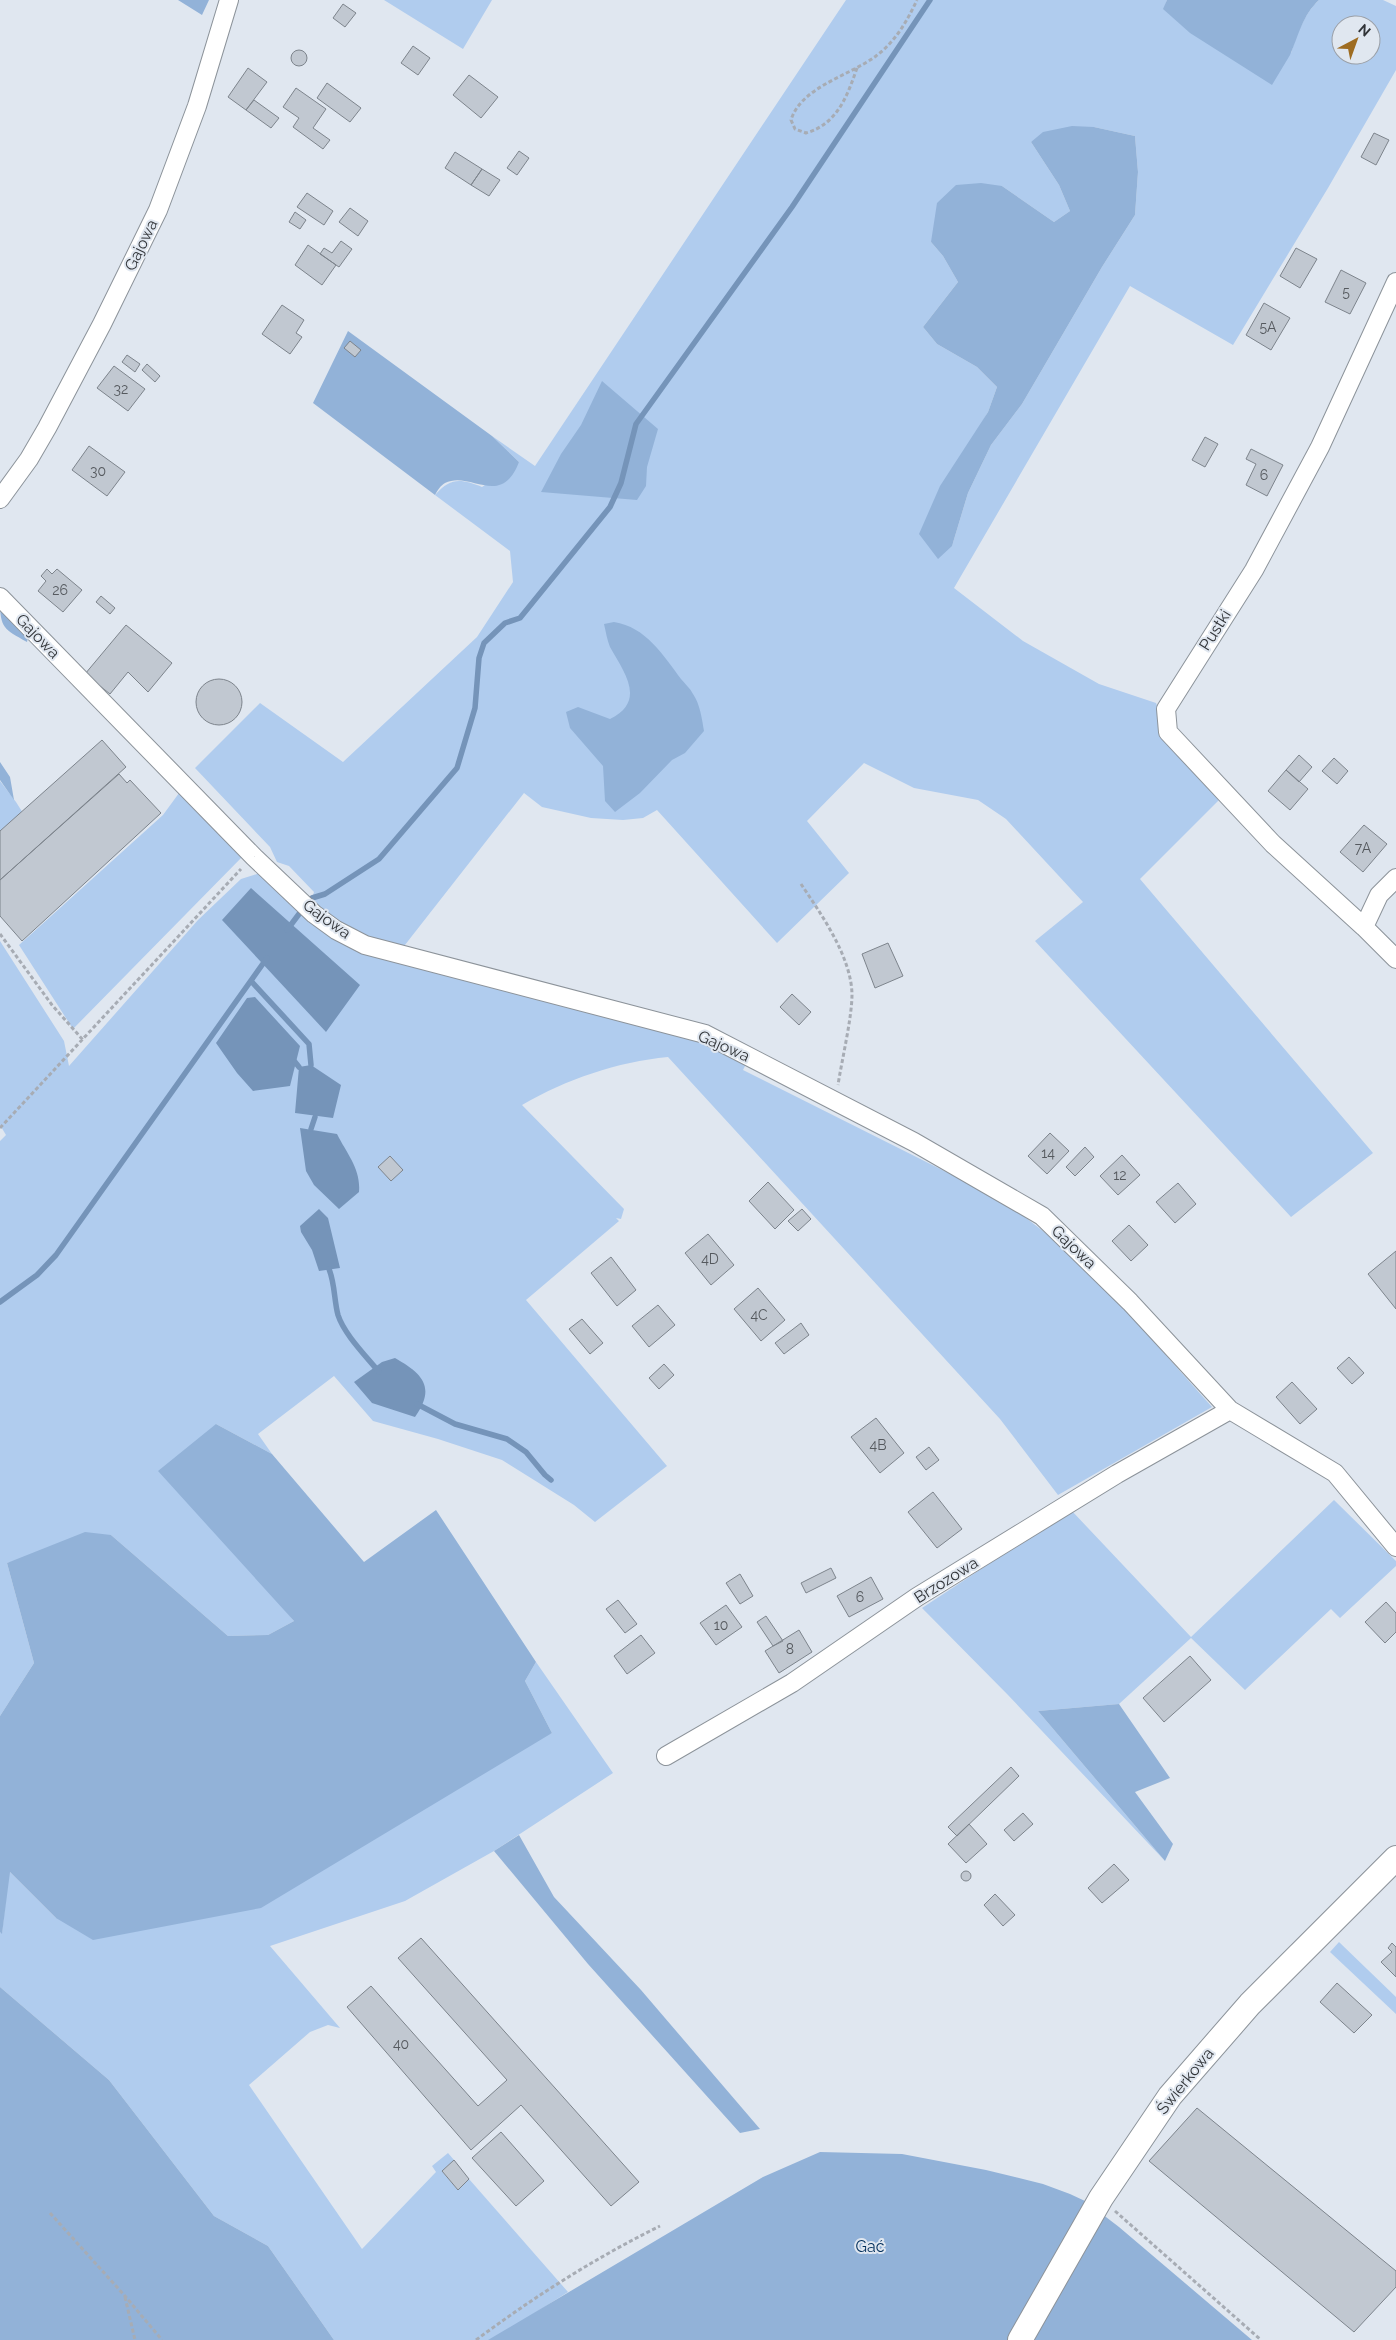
<svg xmlns="http://www.w3.org/2000/svg" width="1396" height="2340" font-family="Raleway,sans-serif">
  <style>
    .green { fill: #b0ccee; fill-rule: evenodd }
    .forest { fill: #92b2d8 }
    .water { fill: #7594b9 }
    .lines { fill: none; stroke-linecap: round; stroke-linejoin: round }
    .stream { stroke: #7594b9; stroke-width: 5.5 }
    .building { fill: #c1c8d1; stroke: #7d848c }
    .street-casing { stroke: #8c939a; stroke-width: 20 }
    .secondary-casing { stroke: #8c939a; stroke-width: 26 }
    .path { stroke: #a7acb4; stroke-width: 3; stroke-dasharray: 4 2.5; stroke-linecap: butt }
    .street { stroke: #fff; stroke-width: 18 }
    .secondary { stroke: #fff; stroke-width: 24 }
    .labels { text-anchor: middle; dominant-baseline: central; stroke-width: 4; stroke-linejoin: round; paint-order: stroke }
    .number-label { font-size: 14px; fill: #55595e }
    .street-label { font-size: 16px; fill: #313438; stroke: #e0e7f0 }
    .park-label { font-size: 16px; fill: #002e5b; stroke: #e0e7f0 }
  </style>
  <rect width="100%" height="100%" fill="#e0e7f0"/>
  <path class="green" d="M384,0H492L463,49Z
    M846,0H1167L1164,9L1291,53C1297,34 1304,14 1319,0H1383L1396,6V70L1328,188L1233,345L1130,286L954,588L1023,641L1099,684L1156,703L1171,744L1222,797L1140,879L1373,1153L1291,1217L1035,941L1083,902L1006,819L978,800L914,788L864,763L807,821L849,873L777,943L657,810L643,818L623,820L591,818L542,807L524,793L401,950C363,939 337,931 312,898L314,892L289,866L277,862L270,847L195,768L260,703L343,762L477,637L513,582L510,551L435,495C451,477 461,479 482,487L519,462L492,436L535,466ZM1341,25H1371V55H1341ZM1094,127L1135,136L1138,172L1135,215L1102,267L1022,404L991,445L968,493L952,546L971,441L988,412L997,387L977,367L937,344L923,327L958,282L943,256L931,242L1002,186L1054,222L1070,211L1059,185L1031,142Z
    M0,781L16,802L40,840L0,874Z
    M182,789L243,856L73,1029L19,945L163,815Z
    M260,873L277,891L311,918L607,1016L705,1043L747,1062L743,1070L1004,1201L1065,1248L1098,1279L1212,1407L1058,1495L1000,1419L668,1057C617,1062 567,1079 522,1105L624,1209L621,1219L616,1218L619,1221L526,1300L667,1466L595,1522L574,1505L502,1460L438,1439L373,1421L334,1376L258,1434L272,1454L216,1424L284,1609L294,1621L268,1635L228,1636L111,1535L7,1563L34,1663L0,1716V1141L6,1135L0,1125V941L64,1041L69,1066L198,920L241,879Z
    M1334,1500L1396,1561V1566L1340,1618L1331,1609L1245,1690L1191,1638L1119,1704L1038,1711L1165,1861L1008,1695L922,1608L1071,1510L1191,1637Z
    M536,1662L613,1773L494,1851L405,1901L270,1946L340,2028L328,2025L310,2032L249,2085L362,2249L436,2172L432,2166L448,2153L454,2160L442,2171L457,2189L469,2179L568,2292L492,2340H334L268,2246L214,2216L109,2080L0,1987V1932L2,1933L9,1871L56,1918L552,1733L525,1681Z
    M1339,1942L1396,1997V2014L1330,1952Z"/>
  <path class="forest" d="M178,0H209L202,15Z
    M1167,0H1319C1302,16 1299,35 1290,55C1284,65 1278,75 1272,85L1190,33L1163,9Z
    M1072,126L1094,127L1135,136L1138,172L1135,215L1102,267L1022,404L991,445L968,493L952,546L938,559L919,534L940,486L988,412L997,387L977,367L937,344L923,327L958,282L943,256L931,242L937,203L956,185L981,183L1002,186L1054,222L1070,211L1059,185L1031,142L1043,132Z
    M348,331L492,436L519,462C501,509 470,470 445,483C441,485 437,491 435,495L313,403Z
    M602,381L658,429L647,467L646,486L637,500L541,492L561,454L581,425Z
    M0,601L29,632L27,642C4,629 0,628 0,601Z
    M614,622C646,627 663,655 681,679C685,684 690,688 693,694C700,704 702,719 704,731L685,753L672,760L640,793L615,812L605,801L603,766L570,728L566,712L578,707L610,719C647,701 624,672 610,647C607,640 606,632 604,624Z
    M0,762L10,777L14,800L0,780Z
    M216,1424L272,1454L364,1562L436,1510L536,1662L525,1681L552,1733L261,1908L93,1940L56,1918L10,1872L2,1934L0,1932V1716L34,1663L7,1563L85,1532L111,1535L228,1636L268,1635L294,1621L158,1471Z
    M1119,1704L1170,1778L1135,1792L1173,1844L1165,1861L1038,1711Z
    M519,1835L554,1897L641,1990L760,2129L740,2133L588,1964L494,1851Z
    M0,1987L109,2080L214,2216L268,2246L334,2340H0Z
    M820,2152L902,2154L986,2170L1043,2184L1070,2194L1085,2201L1119,2227L1252,2340H488L763,2177Z"/>
  <path class="water" d="M251,888L360,985L326,1032L222,920Z
    M255,997L300,1046L290,1086L253,1091L237,1073L216,1043L247,998Z
    M311,1065L341,1085L333,1118L295,1113L299,1067Z
    M300,1128L337,1134C347,1154 361,1169 359,1192L339,1209L314,1185L306,1171Z
    M319,1209L328,1218L340,1268L319,1271L312,1250L301,1232L300,1226Z
    M395,1358C423,1374 436,1387 415,1417L372,1403L354,1382L382,1362Z"/>
  <g class="lines">
    <path class="stream" d="M312,898L325,894L379,859L457,768L475,708L479,658L484,643L505,623L520,618L610,507L621,483L636,424L792,207L930,0
      M287,930L299,914
      M251,981L309,1044L311,1065
      M295,1062L299,1067
      M311,1129L315,1117
      M329,1269C335,1284 334,1300 338,1315C344,1334 366,1356 379,1372
      M0,1302L37,1275L56,1255L267,958
      M417,1404L455,1424L507,1439L526,1452L545,1475L551,1480"/>
  </g>
  <path class="building" d="M343,4L356,13L345,27L333,18Z
    M413,46L430,58L418,75L401,63Z
    M291 58a8 8 0 1 1 16 0a8 8 0 1 1-16 0Z
    M248,68L267,82L246,110L228,97Z
    M469,75L498,97L481,118L453,95Z
    M327,83L361,108L350,122L317,98Z
    M296,88L326,109L313,128L330,140L323,149L293,127L299,118L283,107Z
    M254,100L279,118L271,128L246,110Z
    M1374,133L1389,140L1376,165L1361,157Z
    M519,151L529,158L517,175L507,168Z
    M455,152L482,169L471,185L445,168Z
    M482,169L500,180L489,196L471,185Z
    M307,193L333,211L324,225L297,207Z
    M350,208L368,221L358,236L339,222Z
    M295,212L306,220L300,229L289,222Z
    M341,241L352,249L339,267L320,254L324,248L332,253Z
    M308,245L336,265L322,285L295,265Z
    M1296,248L1317,259L1300,288L1280,276Z
    M1341,270L1366,283L1350,314L1325,302Z
    M1264,303L1290,318L1271,350L1246,335Z
    M282,305L304,320L296,333L302,337L290,354L262,334Z
    M350,341L361,350L355,357L344,348Z
    M127,355L140,364L135,372L122,362Z
    M147,364L160,376L155,382L142,370Z
    M114,366L145,389L128,411L97,388Z
    M1205,437L1218,444L1205,467L1192,460Z
    M89,446L125,472L107,496L72,470Z
    M1251,449L1283,465L1267,496L1246,485L1256,464L1246,459Z
    M47,569L52,574L57,569L82,590L63,612L38,591L46,581L41,576Z
    M101,596L115,608L110,614L96,602Z
    M126,625L172,663L148,692L128,672L110,694L85,674Z
    M196 702a23 23 0 1 1 46 0a23 23 0 1 1-46 0Z
    M102,740L126,767L0,880V831Z
    M1299,755L1312,767L1299,782L1286,770Z
    M1334,758L1348,771L1337,784L1322,771Z
    M1286,770L1308,789L1290,810L1268,791Z
    M119,774L127,783L130,780L161,813L22,941L0,916V880Z
    M1364,825L1387,844L1363,872L1340,852Z
    M888,943L903,976L875,988L862,954Z
    M792,994L811,1012L799,1025L780,1007Z
    M1050,1133L1069,1151L1047,1174L1028,1156Z
    M1085,1147L1094,1157L1075,1176L1066,1167Z
    M1122,1155L1140,1175L1118,1195L1100,1176Z
    M390,1156L403,1170L391,1181L378,1167Z
    M768,1182L794,1210L775,1229L749,1201Z
    M1178,1183L1196,1204L1175,1223L1156,1202Z
    M802,1209L811,1219L798,1231L788,1221Z
    M1129,1225L1148,1245L1131,1261L1112,1241Z
    M708,1234L734,1265L711,1285L685,1253Z
    M1396,1251V1309L1368,1274Z
    M611,1257L636,1290L617,1306L591,1273Z
    M758,1288L785,1320L761,1341L734,1309Z
    M658,1305L675,1325L649,1347L632,1326Z
    M582,1319L603,1343L590,1354L569,1329Z
    M801,1323L809,1335L784,1354L775,1343Z
    M1349,1357L1364,1373L1352,1384L1337,1368Z
    M664,1364L674,1375L659,1389L649,1378Z
    M1292,1382L1317,1409L1300,1424L1276,1397Z
    M876,1418L904,1453L880,1473L851,1437Z
    M929,1447L939,1460L926,1470L916,1457Z
    M933,1492L962,1529L937,1548L908,1512Z
    M831,1568L836,1578L806,1593L801,1583Z
    M740,1574L753,1596L740,1604L726,1583Z
    M871,1577L883,1599L849,1617L837,1596Z
    M618,1600L637,1624L625,1633L606,1609Z
    M1386,1602L1396,1613V1632L1385,1643L1365,1622Z
    M726,1605L742,1627L716,1645L700,1623Z
    M766,1616L783,1641L773,1646L757,1622Z
    M799,1630L812,1652L779,1673L765,1651Z
    M641,1635L655,1653L627,1674L614,1656Z
    M1190,1656L1211,1680L1164,1722L1143,1698Z
    M1011,1767L1019,1776L957,1836L948,1827Z
    M1023,1813L1033,1824L1014,1841L1004,1830Z
    M969,1824L987,1844L966,1863L948,1844Z
    M1114,1864L1129,1880L1102,1903L1088,1888Z
    M961 1876a5 5 0 1 1 10 0a5 5 0 1 1-10 0Z
    M995,1894L1015,1915L1003,1926L984,1905Z
    M421,1938L639,2182L611,2206L521,2105L471,2150L347,2007L371,1986L478,2106L507,2080L398,1958Z
    M1392,1943L1396,1947V1977L1381,1962L1392,1952L1388,1948Z
    M1337,1983L1372,2015L1354,2033L1320,2002Z
    M1197,2108L1396,2271V2287L1354,2332L1149,2161Z
    M501,2132L544,2181L516,2206L472,2158Z
    M454,2160L469,2179L458,2190L442,2171Z"/>
  <g class="lines">
    <g class="street-casing">
      <path id="street" d="M1396,282L1320,447L1254,570L1166,709L1168,732L1273,844L1364,927L1396,959
        M0,499L29,459L47,428L102,324L158,210L197,106L229,0
        M0,597L254,857L314,914L336,930L365,945L705,1034L914,1142L1042,1216L1130,1302L1230,1410L1335,1473L1396,1547
        M1364,927L1379,895L1396,878
        M666,1756L792,1683L917,1597L1117,1474L1230,1410"/>
    </g>
    <g class="secondary-casing">
      <path id="secondary" d="M1020,2340L1101,2198L1170,2096L1250,2004L1396,1858"/>
    </g>
    <path class="path" d="M857,68C847,97 837,124 806,133L795,129L791,120C801,87 849,76 876,56C896,41 907,21 917,0
      M801,884C821,914 851,956 852,994C852,1018 842,1059 838,1085
      M0,934L52,1005L83,1040
      M0,1128L241,869
      M1115,2211L1261,2340
      M50,2213L125,2296L162,2340
      M125,2297L135,2340
      M476,2340C534,2297 595,2258 660,2226"/>
    <use href="#street" class="street"/>
    <use href="#secondary" class="secondary"/>
  </g>
  <g class="labels">
    <g class="number-label">
      <text x="1346" y="292">5</text>
      <text x="1268" y="327">5A</text>
      <text x="121" y="389">32</text>
      <text x="98" y="471">30</text>
      <text x="1264" y="475">6</text>
      <text x="60" y="590">26</text>
      <text x="1363" y="848">7A</text>
      <text x="1048" y="1153">14</text>
      <text x="1120" y="1175">12</text>
      <text x="710" y="1259">4D</text>
      <text x="759" y="1315">4C</text>
      <text x="878" y="1445">4B</text>
      <text x="860" y="1597">6</text>
      <text x="721" y="1625">10</text>
      <text x="790" y="1649">8</text>
      <text x="401" y="2044">40</text>
    </g>
    <g class="street-label">
      <text transform="translate(141 245) rotate(-64)">Gajowa</text>
      <text transform="translate(1215 630) rotate(-58)">Pustki</text>
      <text transform="translate(38 636) rotate(46)">Gajowa</text>
      <text transform="translate(327 919) rotate(36)">Gajowa</text>
      <text transform="translate(724 1046) rotate(24)">Gajowa</text>
      <text transform="translate(1074 1247) rotate(44)">Gajowa</text>
      <text transform="translate(946 1580) rotate(-32)">Brzozowa</text>
      <text transform="translate(1185 2081) rotate(-51)">Świerkowa</text>
    </g>
    <g class="park-label">
      <text x="870" y="2246">Gać</text>
    </g>
  </g>
  <g transform="translate(1356 40) rotate(41)"><circle r="24" fill="#e0e7f0" stroke="#9a9fa6"/>
  <path d="M0-4L9 19L0 12L-9 19Z" fill="#9e6c21"/>
  <text y="-8" font-size="14" font-weight="bold" text-anchor="middle" fill="#313438">N</text>
  </g>
</svg>
